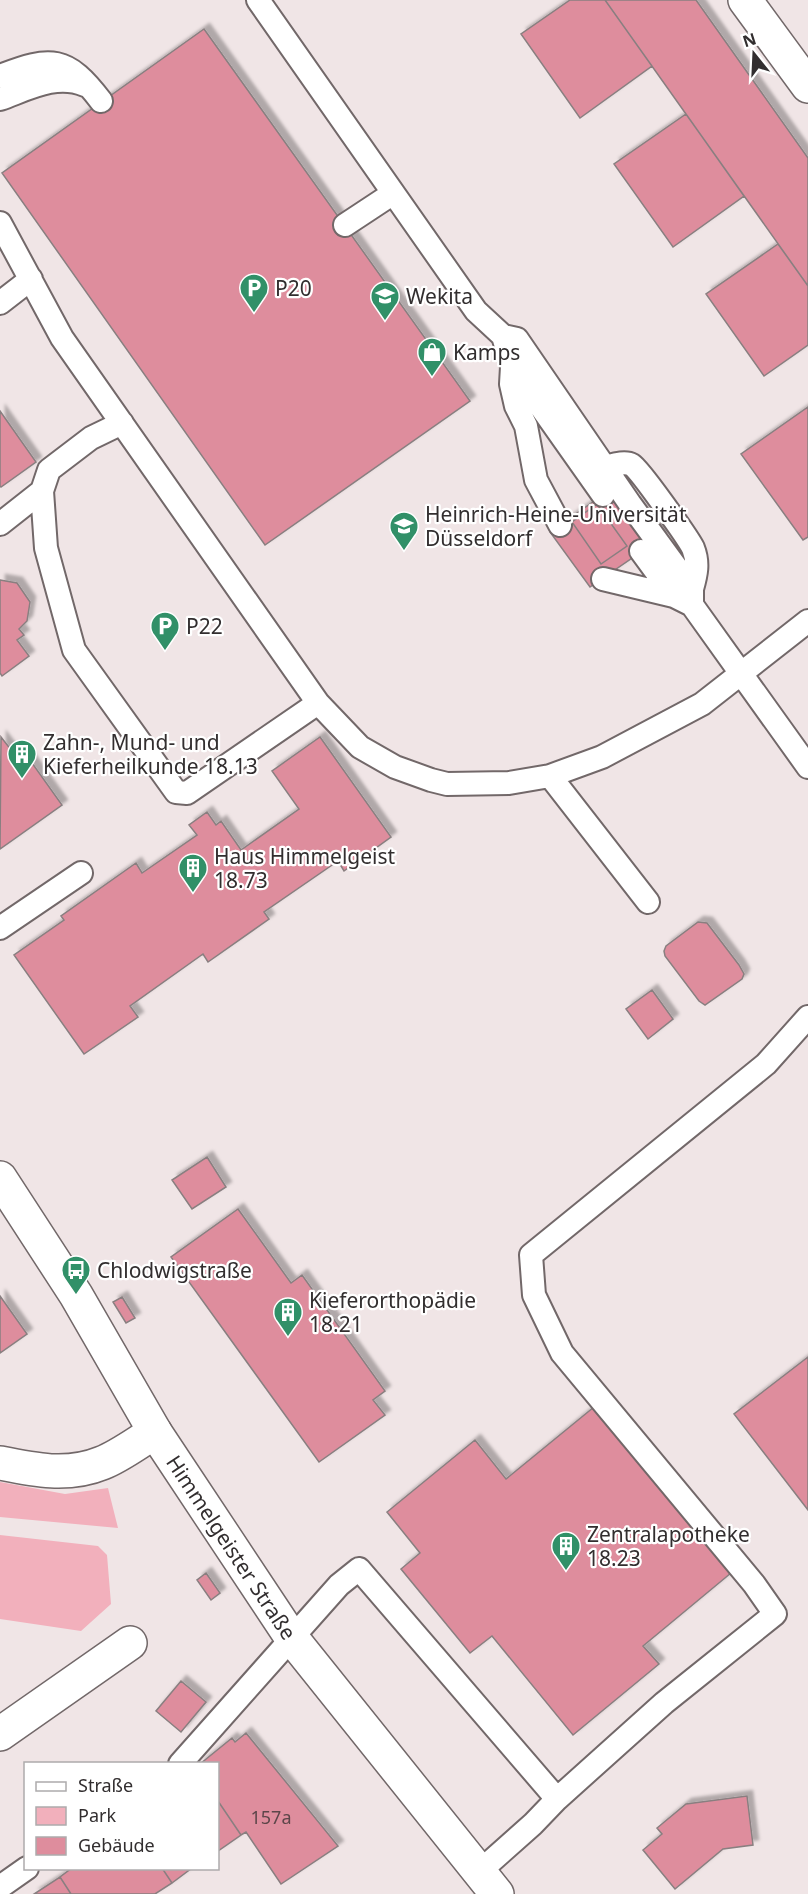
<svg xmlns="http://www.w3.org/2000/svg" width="808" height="1894" font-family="'Noto Sans',sans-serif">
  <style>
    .green { fill: #f2b0bc }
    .building { fill: #de8d9d; stroke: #897f80; stroke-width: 1.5; filter: url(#shadow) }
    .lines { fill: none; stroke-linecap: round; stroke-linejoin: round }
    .service-casing { stroke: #726869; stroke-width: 26 }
    .minor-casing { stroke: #726869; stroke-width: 36 }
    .service { stroke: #fff; stroke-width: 22 }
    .minor { stroke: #fff; stroke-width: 33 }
    .labels { text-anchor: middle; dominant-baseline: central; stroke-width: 4.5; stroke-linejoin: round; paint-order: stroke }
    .number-label { font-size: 18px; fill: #5d464a }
    .poi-label { font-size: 21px; fill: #322e2f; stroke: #fff; text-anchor: start }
    .street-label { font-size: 21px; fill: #322e2f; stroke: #fff }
  </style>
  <defs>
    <filter id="shadow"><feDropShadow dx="5.5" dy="-5.5" stdDeviation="1.5" flood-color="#0004"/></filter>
  </defs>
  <rect width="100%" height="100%" fill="#f0e5e6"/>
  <path class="green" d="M0,1482L65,1494L108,1488L118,1528L0,1517Z
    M0,1535L98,1546L107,1555L111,1604L81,1631L0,1619Z"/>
  <path class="building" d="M570,0H605L652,66L580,118L521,34Z
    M605,0H696L808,158V286Z
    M204,29L470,401L265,545L2,173Z
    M686,114L744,196L673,247L614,164Z
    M778,244L808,286V345L764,376L706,294Z
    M808,407V537L803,540L741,454Z
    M0,411L36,462L1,487L0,486Z
    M617,485L664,536L590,587L550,532Z
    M597,504L627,546L601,564L572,522Z
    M0,580L17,583L30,602L27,621L19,629L24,635L17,640L29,656L2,676L0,673Z
    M1,737L15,755L22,749L62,805L0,849Z
    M320,737L391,837L344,871L338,861L264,912L269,919L208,962L203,954L130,1006L138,1017L84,1054L14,955L64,920L61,916L136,863L142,873L197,835L189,825L207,812L216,825L221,821L241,850L299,809L272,771Z
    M698,922L707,923L739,965L744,974L742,979L705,1005L699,1001L665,956L664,951L666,946Z
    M652,990L673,1019L648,1039L626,1009Z
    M207,1157L226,1187L192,1209L172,1180Z
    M238,1209L291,1283L302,1275L385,1391L373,1400L385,1415L319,1462L171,1257Z
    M0,1296L27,1334L0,1353Z
    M122,1297L135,1318L126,1323L113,1302Z
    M808,1357V1510L734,1414Z
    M594,1407L731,1573L643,1646L659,1664L573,1735L492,1636L470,1653L401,1569L420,1553L387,1512L475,1440L506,1479Z
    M206,1573L220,1593L211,1600L197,1580Z
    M181,1681L206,1702L181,1732L156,1711Z
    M246,1733L338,1846L281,1884L246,1832L241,1835L218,1801V1764H200L232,1738L235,1742Z
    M747,1796L753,1845L723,1849L675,1889L643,1850L662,1834L657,1828L686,1804Z
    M218,1801L241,1835L218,1851Z
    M72,1868H162L172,1883L155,1894H71L60,1877Z
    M162,1868H192L172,1883Z
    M60,1877L71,1894H34Z"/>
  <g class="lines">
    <g class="service-casing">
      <path id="service" d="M258,0L476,311L503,336L517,339L630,504L692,589V605
        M0,76C51,56 67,56 101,101
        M0,99C28,89 56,73 85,85
        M0,223L62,338L318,703L360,747L395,767L431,780L447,784L509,783L550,776L602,757L702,704L808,621
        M345,225L392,194
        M0,303L31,279
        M503,336L512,366L603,495
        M512,367L511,384L516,406L526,426L536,480L560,525
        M605,467C613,465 625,461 632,465C640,470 688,538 693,548C699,563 696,575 692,589
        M42,491L46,548L74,650L176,792L187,793L318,703
        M0,524L42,491L49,470L91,438L122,423
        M641,551L674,596L692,605L808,767
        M603,579L674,596
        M550,776L648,902
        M0,928L81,873
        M180,1764L339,1585L359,1569L557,1799L664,1703L775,1614L754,1584L562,1353L534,1295L531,1255L766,1064L808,1017
        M479,1872L533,1824L557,1799
        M0,1887L27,1868"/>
    </g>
    <g class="minor-casing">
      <g id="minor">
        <path d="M745,0L808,86"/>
        <path id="s1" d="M0,1178L76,1295L155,1432L291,1637L497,1894"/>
        <path d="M0,1463C34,1470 68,1477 102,1463C120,1456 138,1442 155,1432"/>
        <path d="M0,1734L130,1643"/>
      </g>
    </g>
    <use href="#service" class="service"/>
    <use href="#minor" class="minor"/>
  </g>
  <defs>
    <g id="parking-pin" transform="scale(1.5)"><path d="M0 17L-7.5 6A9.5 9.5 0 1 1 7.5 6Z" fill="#319068" stroke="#fff"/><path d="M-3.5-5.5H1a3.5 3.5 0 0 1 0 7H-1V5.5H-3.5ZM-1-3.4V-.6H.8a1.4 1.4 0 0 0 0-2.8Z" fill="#fff"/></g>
    <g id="school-pin" transform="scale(1.5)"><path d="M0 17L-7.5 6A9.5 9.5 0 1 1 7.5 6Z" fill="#319068" stroke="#fff"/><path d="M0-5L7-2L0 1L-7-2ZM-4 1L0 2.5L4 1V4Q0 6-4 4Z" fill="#fff"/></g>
    <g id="shop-pin" transform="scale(1.5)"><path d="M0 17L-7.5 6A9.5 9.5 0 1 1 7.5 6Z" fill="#319068" stroke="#fff"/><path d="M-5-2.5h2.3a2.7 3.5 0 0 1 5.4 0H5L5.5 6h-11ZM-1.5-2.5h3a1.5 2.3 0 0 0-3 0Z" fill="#fff"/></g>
    <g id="university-pin" transform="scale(1.5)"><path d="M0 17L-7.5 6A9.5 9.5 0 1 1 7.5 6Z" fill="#319068" stroke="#fff"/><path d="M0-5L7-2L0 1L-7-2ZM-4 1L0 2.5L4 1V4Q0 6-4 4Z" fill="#fff"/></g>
    <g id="building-pin" transform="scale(1.5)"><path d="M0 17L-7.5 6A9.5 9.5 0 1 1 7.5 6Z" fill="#319068" stroke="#fff"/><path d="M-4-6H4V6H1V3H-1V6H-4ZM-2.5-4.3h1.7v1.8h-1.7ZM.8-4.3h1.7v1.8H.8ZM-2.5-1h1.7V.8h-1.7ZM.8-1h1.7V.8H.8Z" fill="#fff"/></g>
    <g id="bus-pin" transform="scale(1.5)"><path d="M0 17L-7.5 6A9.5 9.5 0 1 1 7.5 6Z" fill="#319068" stroke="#fff"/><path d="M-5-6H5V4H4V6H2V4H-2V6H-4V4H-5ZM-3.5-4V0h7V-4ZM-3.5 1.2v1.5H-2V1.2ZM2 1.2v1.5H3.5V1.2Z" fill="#fff"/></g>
  </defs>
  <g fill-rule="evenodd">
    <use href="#parking-pin" x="254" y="288"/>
    <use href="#school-pin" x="385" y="296"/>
    <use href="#shop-pin" x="432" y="352"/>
    <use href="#university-pin" x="404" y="526"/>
    <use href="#parking-pin" x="165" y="626"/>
    <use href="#building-pin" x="22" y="754"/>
    <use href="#building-pin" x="193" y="868"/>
    <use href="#bus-pin" x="76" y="1270"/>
    <use href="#building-pin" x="288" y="1312"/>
    <use href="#building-pin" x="566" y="1546"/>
  </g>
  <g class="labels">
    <g class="number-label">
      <text x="271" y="1817">157a</text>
    </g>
    <g class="poi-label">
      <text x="275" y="288">P20</text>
      <text x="406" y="296">Wekita</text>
      <text x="453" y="352">Kamps</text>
      <text x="425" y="514">Heinrich-Heine-Universität<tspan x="425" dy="24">Düsseldorf</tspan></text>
      <text x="186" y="626">P22</text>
      <text x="43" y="742">Zahn-, Mund- und<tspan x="43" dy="24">Kieferheilkunde 18.13</tspan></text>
      <text x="214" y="856">Haus Himmelgeist<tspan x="214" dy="24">18.73</tspan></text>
      <text x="97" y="1270">Chlodwigstraße</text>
      <text x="309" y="1300">Kieferorthopädie<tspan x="309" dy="24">18.21</tspan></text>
      <text x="587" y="1534">Zentralapotheke<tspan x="587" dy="24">18.23</tspan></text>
    </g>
    <g class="street-label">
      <text stroke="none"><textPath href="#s1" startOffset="436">Himmelgeister Straße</textPath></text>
    </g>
  </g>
  <rect x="24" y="1762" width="195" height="108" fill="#ffffff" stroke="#adabac" stroke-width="1.5"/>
  <rect x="36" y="1782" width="30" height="9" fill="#ffffff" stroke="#adabac" stroke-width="1.5"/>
  <text x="78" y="1792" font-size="18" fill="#322e2f">Straße</text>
  <rect x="36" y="1807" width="30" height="18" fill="#f2b0bc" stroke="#adabac" stroke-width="1.5"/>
  <text x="78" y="1822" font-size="18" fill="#322e2f">Park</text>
  <rect x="36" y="1837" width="30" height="18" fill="#de8d9d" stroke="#adabac" stroke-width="1.5"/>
  <text x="78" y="1852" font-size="18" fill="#322e2f">Gebäude</text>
  <g transform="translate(754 54) rotate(342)" stroke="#ffffff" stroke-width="4.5" paint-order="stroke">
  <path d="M0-4.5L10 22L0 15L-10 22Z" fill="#322e2f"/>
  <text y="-9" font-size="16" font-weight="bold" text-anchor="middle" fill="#322e2f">N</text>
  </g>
</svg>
